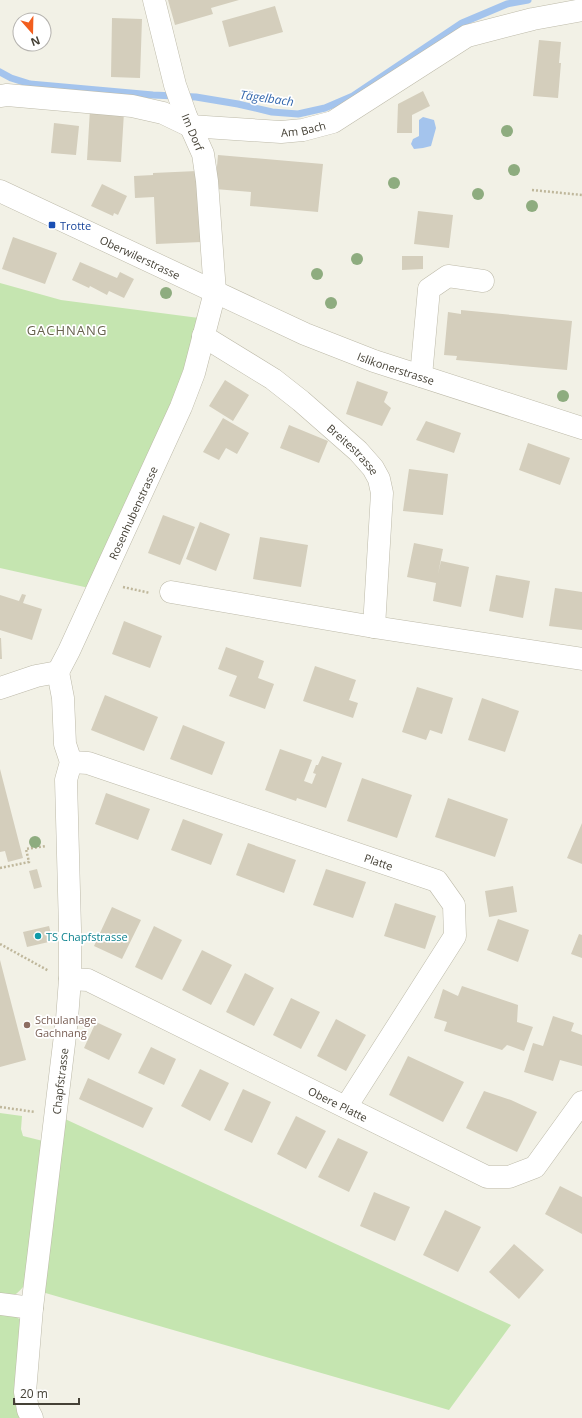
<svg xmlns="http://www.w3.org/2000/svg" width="582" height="1418" font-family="'Open Sans',sans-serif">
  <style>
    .green { fill: #c5e5b0 }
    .water { fill: #a4c4ed }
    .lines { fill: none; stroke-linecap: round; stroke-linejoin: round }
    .stream { stroke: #a4c4ed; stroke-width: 7 }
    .building { fill: #d4cebc }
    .minor-casing { stroke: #bdbaa9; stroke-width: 23 }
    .path { stroke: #bfb79b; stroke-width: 2.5; stroke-dasharray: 2 2; stroke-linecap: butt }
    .minor { stroke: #fff; stroke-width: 22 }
    .tree { fill: #8eac7f }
    .transit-dot { fill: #1a4fb4; stroke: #fff; stroke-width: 1.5 }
    .culture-dot { fill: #0f9aa8; stroke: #fff; stroke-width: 1.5 }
    .education-dot { fill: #8d6e63; stroke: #fff; stroke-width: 1.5 }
    .labels { text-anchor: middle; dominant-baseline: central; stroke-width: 3.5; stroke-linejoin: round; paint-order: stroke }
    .street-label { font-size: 11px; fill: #454136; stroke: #fff }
    .transit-label { font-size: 11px; fill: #164399; stroke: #fff; text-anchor: start }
    .culture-label { font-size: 11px; fill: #0d838f; stroke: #fff; text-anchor: start }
    .education-label { font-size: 11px; fill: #785e54; stroke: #fff; text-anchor: start }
    .water-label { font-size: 12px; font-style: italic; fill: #3367ad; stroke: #fff }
    .quarter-label { font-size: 13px; letter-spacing: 1px; fill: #67614d; stroke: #fff }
  </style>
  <rect width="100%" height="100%" fill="#f2f1e6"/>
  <path class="green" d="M0,283L61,300L199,318L180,392L89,588L0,568Z
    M0,1113L22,1116L21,1129L23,1136L43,1141L26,1284C17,1293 14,1299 0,1297Z
    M65,1119L511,1325L449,1410L42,1292Z
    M0,1311L10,1313L21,1320L26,1418H0Z"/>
  <path class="water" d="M423,117L434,120L436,128L431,146L423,148L414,149L411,144L413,139L419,136V120Z"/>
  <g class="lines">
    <path class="stream" d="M0,72L11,78L30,84L153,95L196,97L238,104L272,112L298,114L325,108L353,96L462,23L507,4L528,0"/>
  </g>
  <path class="building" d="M168,0H239L211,8L213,14L175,25Z
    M275,6L283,32L229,47L222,21Z
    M112,18L142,19L140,78L111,77Z
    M539,40L561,42L559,63H561L558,98L533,96Z
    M423,91L430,106L412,115V133H397L398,104Z
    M90,109L124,112L121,162L87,160Z
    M54,123L79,126L76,155L51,153Z
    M218,155L323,164L318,212L250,206L251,192L215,189Z
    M197,171L201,242L156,244L154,197L135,198L134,176L153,175V173Z
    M102,184L127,196L118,215L114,213L113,216L91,206Z
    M418,211L453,215L449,248L414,244Z
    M13,237L57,253L45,284L2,269Z
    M402,256H423V269L402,270Z
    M80,262L117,278L120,272L134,279L124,298L109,291L107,295L90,286L89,288L72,280Z
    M461,310L572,321L567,370L456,360L457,356L444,355L448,312L461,314Z
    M225,380L249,395L233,421L209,406Z
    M357,381L388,392L384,402L391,408L382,426L346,414Z
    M223,418L249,433L237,454L226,448L219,460L203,452Z
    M426,421L461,433L454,453L416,440Z
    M289,425L328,441L319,463L280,448Z
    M528,443L570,458L560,485L519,470Z
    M409,469L448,474L443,515L403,511Z
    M163,515L195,527L180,565L148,553Z
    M200,522L230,534L216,571L186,559Z
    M260,537L308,545L301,587L253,579Z
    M414,543L443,549L438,574L441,561L469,567L461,607L433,601L436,583L407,577Z
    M496,575L530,581L523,618L489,611Z
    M555,588L582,592V630L549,626Z
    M22,594L26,595L23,603L42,609L32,640L0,630V595L19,601Z
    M124,621L162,636L150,668L112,654Z
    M0,638H1L2,659H0Z
    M226,647L264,661L258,678L274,684L265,709L229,696L237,676L218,669Z
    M315,666L356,680L349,700L358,703L353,718L303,701Z
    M417,687L453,698L442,734L430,730L426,740L402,732Z
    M105,695L158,717L144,751L91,730Z
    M482,698L519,711L505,752L468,740Z
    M183,725L225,742L212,775L170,759Z
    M280,749L312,760L304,781L312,784L316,774L313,773L316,765H318L322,756L342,763L326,808L297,798L296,801L265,790Z
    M0,769L23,858L8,862L5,851L0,852Z
    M362,778L412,795L397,838L347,821Z
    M106,793L150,809L138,840L95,824Z
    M448,798L508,819L495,857L435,837Z
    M183,819L223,834L211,865L171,850Z
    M582,823V864L567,858Z
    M248,843L296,860L284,893L236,875Z
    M37,869L42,887L34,889L29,871Z
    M326,869L366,882L353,918L313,905Z
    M513,886L517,912L489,917L485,891Z
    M395,903L436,916L425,949L384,936Z
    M112,907L141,920L122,959L94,946Z
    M498,919L529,930L518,962L487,950Z
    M49,926L53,941L27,947L23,932Z
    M154,926L182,940L162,980L135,967Z
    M579,934L582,935V958L571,954Z
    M202,950L232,965L211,1005L182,990Z
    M0,960L26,1060L0,1067Z
    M245,973L274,988L254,1026L226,1012Z
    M462,986L518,1005L517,1022L533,1027L524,1051L507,1045L502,1050L444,1031L447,1022L434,1018L443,989L458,996Z
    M291,998L320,1012L301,1049L273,1035Z
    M553,1016L574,1023L571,1031L582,1035V1066L560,1060L553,1081L524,1072L533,1043L543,1046Z
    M336,1019L366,1035L346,1071L317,1056Z
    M96,1022L122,1034L109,1060L84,1048Z
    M151,1047L176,1059L164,1085L138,1073Z
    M408,1056L464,1082L443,1122L389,1095Z
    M200,1069L229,1083L210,1121L181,1106Z
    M88,1078L153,1108L143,1128L79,1099Z
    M243,1089L271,1102L252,1143L224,1130Z
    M484,1091L511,1100L537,1112L517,1152L466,1128Z
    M296,1116L326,1131L306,1169L277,1154Z
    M338,1138L368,1152L349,1192L318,1177Z
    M560,1186L582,1197V1234L545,1214Z
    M374,1192L410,1207L395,1241L360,1226Z
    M445,1210L481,1227L458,1272L423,1255Z
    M514,1244L544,1270L519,1299L489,1272Z"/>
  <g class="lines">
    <g class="minor-casing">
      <g id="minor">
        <path id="s1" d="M0,96L7,95L132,106L163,113L190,126L281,132L303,130L333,122L467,36L533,19L582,10"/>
        <path id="s2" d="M0,191L305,334L374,361L582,428"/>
        <path id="s3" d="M203,336L273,379L301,401L358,451L373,468L379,479L382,493L374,627"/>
        <path d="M421,376L429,289L448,276L483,281"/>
        <path d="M171,592L374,627L582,659"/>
        <path id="s4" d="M58,672L69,651L181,407L194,373L215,292L207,181L203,154L186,116L175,85L154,0"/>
        <path d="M0,688L36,676L58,672"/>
        <path id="s5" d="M71,762L88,763L437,881L454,905L455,936L346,1107"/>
        <path id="s6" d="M70,979L88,980L487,1177H509L535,1167L582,1102"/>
        <path d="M0,1304L32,1308"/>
        <path id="s7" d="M32,1418L28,1410L25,1392L32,1308L67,1019L70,979V929L66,780L71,762L65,744L63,698L58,672"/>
      </g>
    </g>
    <path class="path" d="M532,190L582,195
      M123,587L150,593
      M0,868L29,862L26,849L46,846
      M0,944L49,971
      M0,1107L35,1112"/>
    <use href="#minor" class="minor"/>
  </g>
  <g class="tree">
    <circle cx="507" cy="131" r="6"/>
    <circle cx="514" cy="170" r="6"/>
    <circle cx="394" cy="183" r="6"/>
    <circle cx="478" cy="194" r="6"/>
    <circle cx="532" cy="206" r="6"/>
    <circle cx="357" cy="259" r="6"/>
    <circle cx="317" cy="274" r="6"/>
    <circle cx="166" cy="293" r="6"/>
    <circle cx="331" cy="303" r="6"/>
    <circle cx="563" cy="396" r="6"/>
    <circle cx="35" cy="842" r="6"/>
  </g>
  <rect class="transit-dot" x="48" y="221" width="8" height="8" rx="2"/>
  <circle class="culture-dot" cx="38" cy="936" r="4"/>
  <circle class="education-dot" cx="27" cy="1025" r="4"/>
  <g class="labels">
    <g class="street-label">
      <text stroke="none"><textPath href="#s1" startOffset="308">Am Bach</textPath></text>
      <text transform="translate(193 132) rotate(67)">Im Dorf</text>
      <text stroke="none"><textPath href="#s2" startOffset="155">Oberwilerstrasse</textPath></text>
      <text stroke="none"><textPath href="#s2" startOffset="434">Islikonerstrasse</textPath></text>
      <text stroke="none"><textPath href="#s3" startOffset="189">Breitestrasse</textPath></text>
      <text stroke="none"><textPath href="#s4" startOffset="176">Rosenhubenstrasse</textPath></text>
      <text stroke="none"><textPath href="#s5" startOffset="324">Platte</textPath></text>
      <text stroke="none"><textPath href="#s7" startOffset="340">Chapfstrasse</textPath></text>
      <text stroke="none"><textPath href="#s6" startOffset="297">Obere Platte</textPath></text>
    </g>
    <g class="transit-label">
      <text x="60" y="225">Trotte</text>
    </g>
    <g class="culture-label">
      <text x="46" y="936">TS Chapfstrasse</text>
    </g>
    <g class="education-label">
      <text x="35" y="1019">Schulanlage<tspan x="35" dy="13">Gachnang</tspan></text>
    </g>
    <g class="water-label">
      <text transform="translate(267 98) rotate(8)">Tägelbach</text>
    </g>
    <g class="quarter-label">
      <text x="67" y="330">GACHNANG</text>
    </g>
  </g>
  <g transform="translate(32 32) rotate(160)"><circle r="19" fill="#ffffff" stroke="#b5b3af"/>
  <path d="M0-3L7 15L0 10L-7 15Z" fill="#f25e1e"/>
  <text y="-6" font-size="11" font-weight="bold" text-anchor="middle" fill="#454136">N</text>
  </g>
  <path d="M14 1398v6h65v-6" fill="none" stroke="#454136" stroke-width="2"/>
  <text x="20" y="1398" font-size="12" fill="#454136" stroke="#ffffff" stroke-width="3" paint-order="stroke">20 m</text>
</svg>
